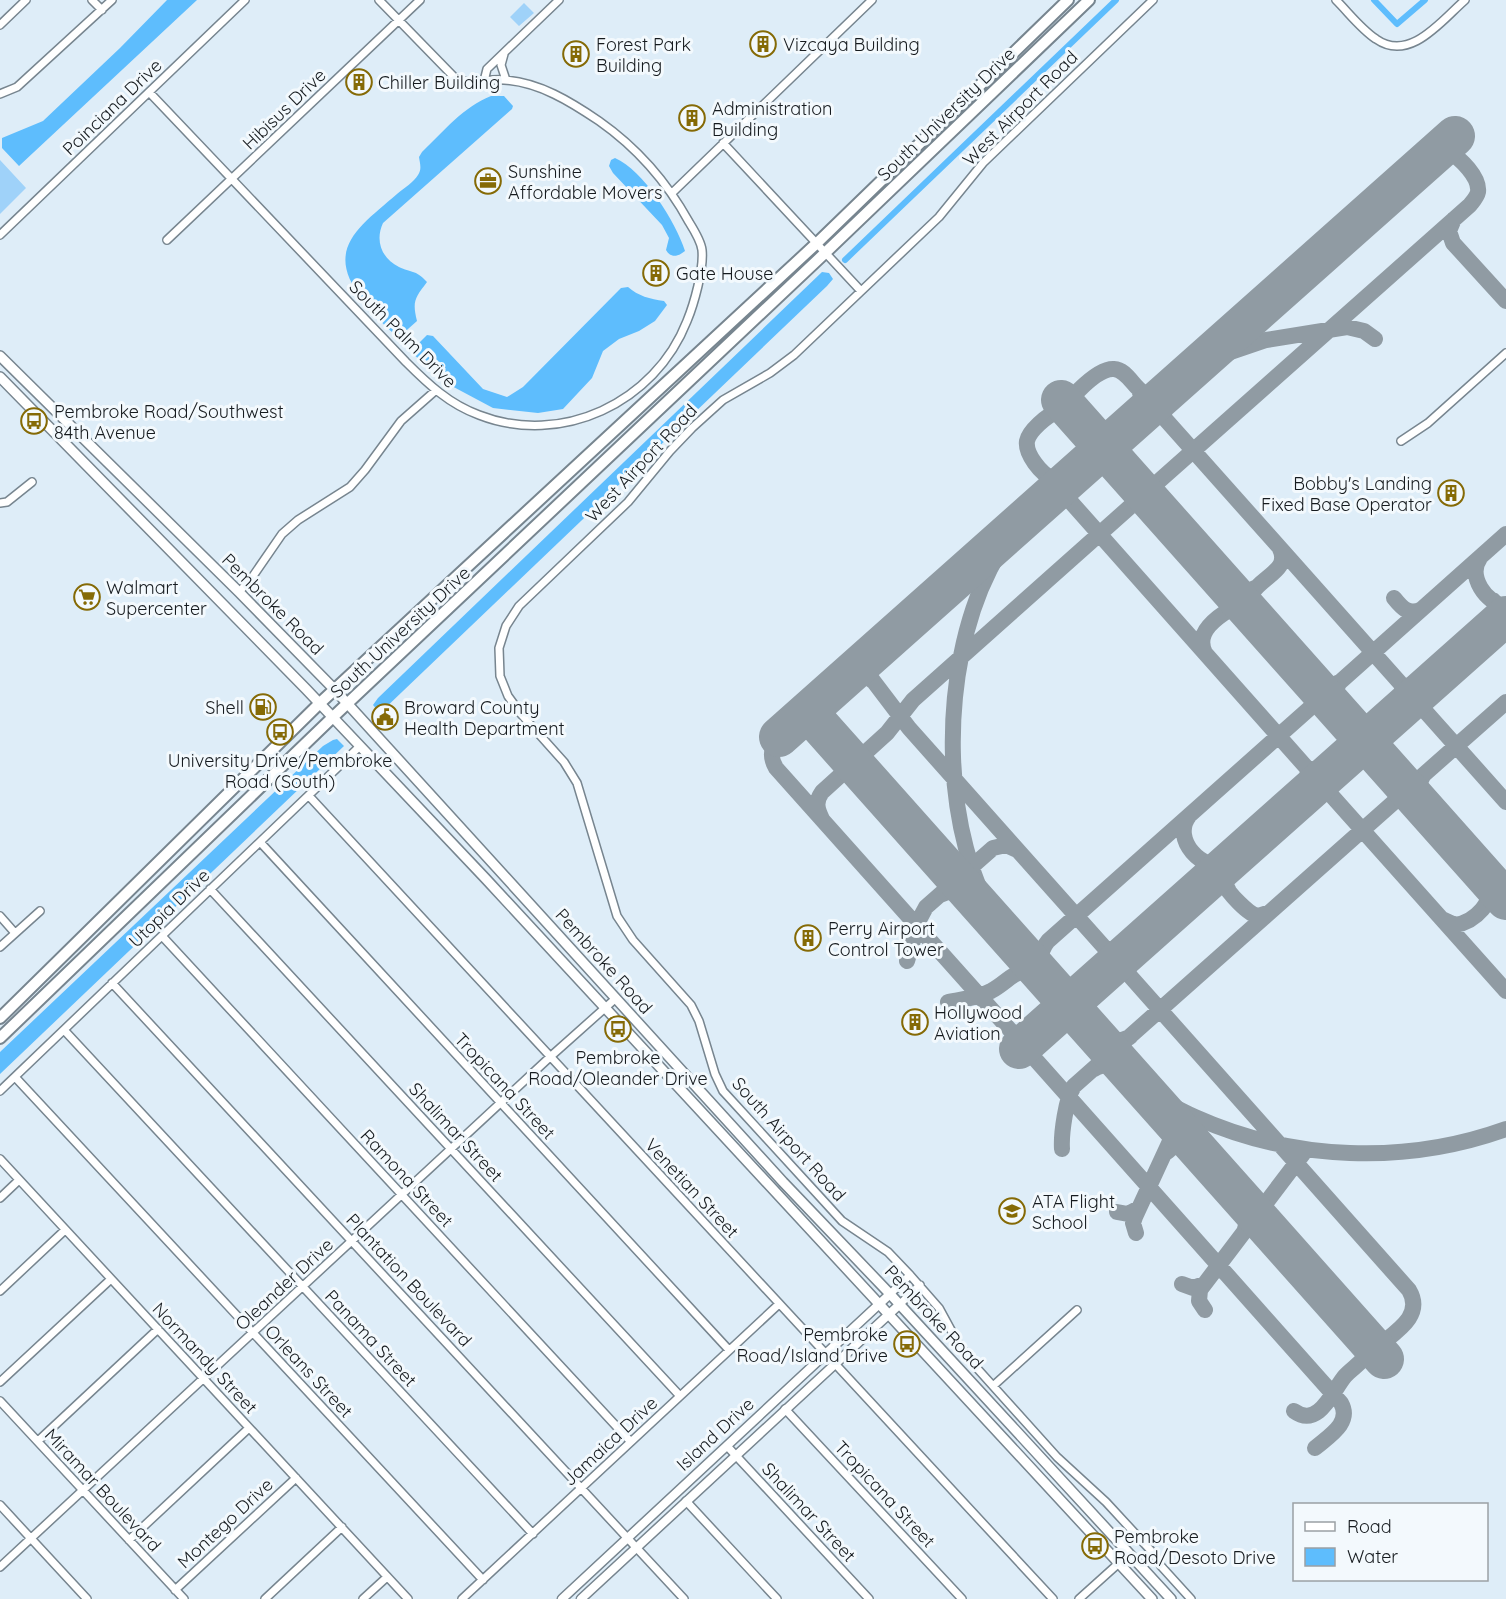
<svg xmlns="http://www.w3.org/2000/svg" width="1506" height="1599" font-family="Quicksand,sans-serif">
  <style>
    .green { fill: #9fd2f9 }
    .water { fill: #5ebdfd }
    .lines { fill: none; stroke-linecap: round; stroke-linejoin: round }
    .canal { stroke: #5ebdfd; stroke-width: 6 }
    .taxiway { stroke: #909ba3; stroke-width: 16 }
    .runway { stroke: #909ba3; stroke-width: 40 }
    .minor-casing { stroke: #77858f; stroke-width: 10 }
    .tertiary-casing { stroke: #77858f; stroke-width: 11 }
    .secondary-casing { stroke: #77858f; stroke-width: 12 }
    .primary-casing { stroke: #77858f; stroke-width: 14 }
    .minor { stroke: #fff; stroke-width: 7 }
    .tertiary { stroke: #fff; stroke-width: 8 }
    .secondary { stroke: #fff; stroke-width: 9 }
    .primary { stroke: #fff; stroke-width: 10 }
    .labels { text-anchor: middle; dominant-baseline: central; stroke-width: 6; stroke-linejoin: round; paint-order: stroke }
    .poi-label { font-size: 18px; fill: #161b1f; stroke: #f3f9fd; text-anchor: start }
    .street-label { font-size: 18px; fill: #161b1f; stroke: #f3f9fd }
  </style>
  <rect width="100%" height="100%" fill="#deedf8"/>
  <path class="green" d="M524,3L534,13L519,26L510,17Z
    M0,160L26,188L0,214Z"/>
  <path class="water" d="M167,0H197L19,166L2,148V138L43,121L120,48Z
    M491,96H504L513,106L512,109L383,223C375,240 381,258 399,267C411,273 415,269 427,282C415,298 412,301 417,321L399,337C385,328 374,314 364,301C322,250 359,227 397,194C404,188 414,182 418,175C422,169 420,164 419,157L422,152C444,131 463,107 491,96Z
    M615,158C643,170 676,222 685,251C679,256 671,259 666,250L669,238L662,225L613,173L609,166L611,160Z
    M822,272L829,273L833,279L827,286L380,713L373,705L378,698Z
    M628,287C638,296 650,299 664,301L667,305L655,321L639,331L619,339L603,351L592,378L563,409L538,413L493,408L448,384L413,354L411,351L427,335L433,336L483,389L507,397L523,387L621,288Z
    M337,739L344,746L0,1074V1052L323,746L333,740Z"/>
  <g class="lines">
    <path class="canal" d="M1374,0L1397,24L1425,0
      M845,260L1116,0"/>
    <path class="taxiway" d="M1454,219L1449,231L1453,243L1506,301
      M1175,385L1202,366L1222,355L1266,340L1347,327L1364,331L1375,339
      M1139,390L1144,403L1140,416
      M1166,393C1160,403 1160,411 1166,420L1401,684L1414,690L1427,685
      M1075,416C1071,407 1071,397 1079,390C1136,333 1124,412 1166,393
      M1072,477L1067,490L1070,501L1306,767L1311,779L1307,792
      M1072,477C1065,480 1060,481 1053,479C1041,474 1025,454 1027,441C1029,431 1047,415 1057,412C1064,410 1070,412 1075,416
      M1044,501C1054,496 1063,496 1072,503
      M1480,558C1467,576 1486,603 1506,607
      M1230,589L1245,593L1255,588
      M1394,598C1402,608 1409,616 1422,609
      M1493,600C1499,609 1499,617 1494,627
      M1252,614C1237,580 1294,577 1280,549
      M1205,653C1202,647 1201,641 1204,634C1208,624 1227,608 1238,608C1243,608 1247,611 1252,614
      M868,658V668L871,678L909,728L1104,947L1115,953L1129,951
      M840,684L857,673L865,675L873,681
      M1427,685L1422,699L1425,711L1506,802
      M1335,708L1333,693L1340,682
      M1400,709L1405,697L1401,684
      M779,737C771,747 769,756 776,768L1010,1030C1018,1037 1026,1038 1036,1034
      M1306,767L1319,773L1331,771
      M1307,792L1322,790L1332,796L1506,991
      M1419,802L1416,790L1423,776
      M1189,816C1171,839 1203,873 1227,864
      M822,819C817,809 815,802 822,792L887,733L913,700L1132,505L1145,502L1156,507C1152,497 1152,489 1159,481L1470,205C1473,201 1477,197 1478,192C1480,177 1460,158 1449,152L1441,153L1429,160
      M1227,864C1224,870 1222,876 1224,883C1227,892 1249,915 1258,916L1270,912
      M1202,886L1217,883L1228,889
      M940,895C955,888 966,893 978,903
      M1485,905L1494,901L1506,903
      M1442,919L1455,925C1475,922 1496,901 1489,881
      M1002,930C938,836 939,669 990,569C1000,550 1013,533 1027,517
      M1129,951L1125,964L1130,976L1409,1290C1425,1317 1393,1333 1375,1349
      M907,961L919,920L926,907L993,848L1006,845L1017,850
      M948,1002C962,999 979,998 991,991C1013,979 1018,961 1046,979C1039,966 1038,953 1048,941L1310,708L1316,697L1314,684L1328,687L1340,682L1506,534
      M1092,1031C1105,1040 1115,1044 1130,1037
      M1036,1034L1032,1044L1035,1059L1341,1403C1352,1423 1329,1436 1315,1448
      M1094,1069C1102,1065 1111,1063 1120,1067C1132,1073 1141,1085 1152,1093C1165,1103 1180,1110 1195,1117C1293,1161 1406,1165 1506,1129
      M1062,1149C1061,1134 1066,1098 1074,1086L1394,802L1399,792L1398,778L1409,781L1420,778L1506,702
      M1167,1152C1177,1142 1187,1142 1198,1150
      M1237,1194C1245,1205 1250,1215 1245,1229
      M1117,1212L1128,1214L1139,1208
      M1136,1233L1133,1223L1135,1217L1171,1139V1127L1164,1112
      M1182,1284L1193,1288L1204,1284
      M1205,1310L1199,1301L1200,1290L1303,1154
      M1294,1411C1319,1429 1333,1390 1345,1376C1353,1367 1367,1360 1369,1348L1360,1332"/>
    <path class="runway" d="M1061,400L1506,900
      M808,712L1384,1359
      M779,737L1455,136
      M1019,1049L1506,616"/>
    <g class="minor-casing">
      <path id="minor" d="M92,0L102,10
        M1153,0L983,163L939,217L794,355L770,373L723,400L692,428L670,451L628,502L519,606L506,626L499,648L500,676L508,696L521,714L564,762L577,783L617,916L633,940L691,1005L699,1021L715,1074L723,1091L842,1221L888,1252L910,1275L939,1308L958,1343L975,1366L1057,1457L1106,1502L1154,1554L1161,1566L1191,1599
        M1336,0C1349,13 1361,29 1376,39C1410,63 1442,20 1465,0
        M0,25L26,0
        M504,54L501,65L506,80
        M484,81L487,69L559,0
        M149,92L406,362C428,384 449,404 479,415C561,447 655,403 687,321C694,304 704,269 702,250C701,241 694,230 689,222C667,182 636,147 599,121C571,102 539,82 504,80C488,78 470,86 455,78L379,0
        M0,94L17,87L112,0
        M723,143L861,291
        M672,193L872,0
        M0,235L245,0
        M167,240L420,0
        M1401,441L1428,423L1506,353
        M0,503L7,502L32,482
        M239,592L251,579L282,534L298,520L350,487L365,470L401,421L435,391
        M309,796L1053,1599
        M260,842L729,1350
        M210,889L680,1396
        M0,916L15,933
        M162,936L630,1441
        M0,947L40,911
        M112,983L684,1599
        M64,1030L533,1534
        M15,1077L483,1580
        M0,1091L360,746
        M0,1159L408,1599
        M0,1198L19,1180
        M0,1291L65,1230
        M890,1294L910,1275
        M900,1304L920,1285
        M0,1382L111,1279
        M993,1386L1077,1310
        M0,1401L184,1599
        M785,1409L962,1599
        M38,1441L158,1329
        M727,1446L869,1599
        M686,1501L777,1599
        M0,1505L87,1599
        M129,1540L249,1428
        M0,1567L550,1057L615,999
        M175,1590L296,1478
        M265,1599L342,1527
        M363,1599L387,1577
        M462,1599L779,1304
        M1079,1599L1119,1563"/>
    </g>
    <g class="tertiary-casing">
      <path id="tertiary" d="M562,1599L890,1294
        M581,1599L900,1304"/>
    </g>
    <g class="secondary-casing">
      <path id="secondary" d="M0,356L239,592L335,690L783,1182L890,1294L1171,1599
        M0,377L306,689L485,878L1152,1599"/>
    </g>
    <g class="primary-casing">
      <path id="primary" d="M0,1018L320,703L817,243L1068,0
        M0,1038L333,717L826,252L1089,0"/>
    </g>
    <use href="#minor" class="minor"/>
    <use href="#tertiary" class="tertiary"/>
    <use href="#secondary" class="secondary"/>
    <use href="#primary" class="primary"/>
  </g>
  <defs>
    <g id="building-ring" transform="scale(1.35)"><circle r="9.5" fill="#f3f9fd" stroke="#856a06" stroke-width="1.5"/><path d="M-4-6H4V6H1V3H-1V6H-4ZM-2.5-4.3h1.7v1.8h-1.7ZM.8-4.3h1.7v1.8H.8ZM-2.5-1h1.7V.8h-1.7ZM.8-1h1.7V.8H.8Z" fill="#856a06"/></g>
    <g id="office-ring" transform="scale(1.35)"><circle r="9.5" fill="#f3f9fd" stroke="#856a06" stroke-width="1.5"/><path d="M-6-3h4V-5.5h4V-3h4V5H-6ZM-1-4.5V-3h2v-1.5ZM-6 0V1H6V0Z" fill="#856a06"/></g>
    <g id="bus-ring" transform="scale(1.35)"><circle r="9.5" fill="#f3f9fd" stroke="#856a06" stroke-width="1.5"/><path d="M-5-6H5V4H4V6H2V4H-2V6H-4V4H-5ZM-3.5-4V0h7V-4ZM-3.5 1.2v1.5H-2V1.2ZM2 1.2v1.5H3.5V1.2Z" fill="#856a06"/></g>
    <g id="supermarket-ring" transform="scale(1.35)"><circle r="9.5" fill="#f3f9fd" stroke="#856a06" stroke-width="1.5"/><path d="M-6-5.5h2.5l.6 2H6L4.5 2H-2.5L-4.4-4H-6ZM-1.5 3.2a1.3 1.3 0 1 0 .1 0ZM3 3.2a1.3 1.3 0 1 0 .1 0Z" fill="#856a06"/></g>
    <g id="fuel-ring" transform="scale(1.35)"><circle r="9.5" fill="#f3f9fd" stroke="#856a06" stroke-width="1.5"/><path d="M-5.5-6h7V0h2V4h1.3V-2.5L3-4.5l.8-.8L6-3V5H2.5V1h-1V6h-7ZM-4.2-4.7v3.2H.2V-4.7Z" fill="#856a06"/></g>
    <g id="civic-ring" transform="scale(1.35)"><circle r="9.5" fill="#f3f9fd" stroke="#856a06" stroke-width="1.5"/><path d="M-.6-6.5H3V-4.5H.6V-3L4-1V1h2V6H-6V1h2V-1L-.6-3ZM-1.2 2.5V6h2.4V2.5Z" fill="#856a06"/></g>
    <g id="school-ring" transform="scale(1.35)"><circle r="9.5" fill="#f3f9fd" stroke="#856a06" stroke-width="1.5"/><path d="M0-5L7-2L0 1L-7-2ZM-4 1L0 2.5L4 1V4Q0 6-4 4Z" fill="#856a06"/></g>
  </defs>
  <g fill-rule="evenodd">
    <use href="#building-ring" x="763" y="44"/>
    <use href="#building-ring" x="576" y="54"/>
    <use href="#building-ring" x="359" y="82"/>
    <use href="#building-ring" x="692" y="118"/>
    <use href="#office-ring" x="488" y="181"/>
    <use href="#building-ring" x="656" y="273"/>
    <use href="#bus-ring" x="34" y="421"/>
    <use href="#building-ring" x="1451" y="493"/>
    <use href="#supermarket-ring" x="87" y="597"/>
    <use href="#fuel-ring" x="263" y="707"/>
    <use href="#civic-ring" x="385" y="717"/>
    <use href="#bus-ring" x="280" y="732"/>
    <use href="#building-ring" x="808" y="938"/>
    <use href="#building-ring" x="915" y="1022"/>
    <use href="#bus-ring" x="618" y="1029"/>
    <use href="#school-ring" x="1012" y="1211"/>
    <use href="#bus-ring" x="907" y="1344"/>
    <use href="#bus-ring" x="1095" y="1546"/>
  </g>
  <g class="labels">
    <g class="poi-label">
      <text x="596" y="44">Forest Park<tspan x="596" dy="21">Building</tspan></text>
      <text x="783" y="44">Vizcaya Building</text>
      <text x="378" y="82">Chiller Building</text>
      <text x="712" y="108">Administration<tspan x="712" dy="21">Building</tspan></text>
      <text x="508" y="171">Sunshine<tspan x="508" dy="21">Affordable Movers</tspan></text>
      <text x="676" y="273">Gate House</text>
      <text x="54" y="411">Pembroke Road/Southwest<tspan x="54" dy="21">84th Avenue</tspan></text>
      <text x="1432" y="483" text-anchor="end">Bobby's Landing<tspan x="1432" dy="21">Fixed Base Operator</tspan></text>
      <text x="106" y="587">Walmart<tspan x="106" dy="21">Supercenter</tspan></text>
      <text x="244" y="707" text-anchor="end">Shell</text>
      <text x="404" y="707">Broward County<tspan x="404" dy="21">Health Department</tspan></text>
      <text x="280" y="760" text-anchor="middle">University Drive/Pembroke<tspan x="280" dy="21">Road (South)</tspan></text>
      <text x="828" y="928">Perry Airport<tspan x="828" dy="21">Control Tower</tspan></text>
      <text x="934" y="1012">Hollywood<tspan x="934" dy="21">Aviation</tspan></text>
      <text x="618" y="1057" text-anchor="middle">Pembroke<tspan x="618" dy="21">Road/Oleander Drive</tspan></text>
      <text x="1032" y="1201">ATA Flight<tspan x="1032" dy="21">School</tspan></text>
      <text x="888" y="1334" text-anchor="end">Pembroke<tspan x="888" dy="21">Road/Island Drive</tspan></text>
      <text x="1114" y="1536">Pembroke<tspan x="1114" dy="21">Road/Desoto Drive</tspan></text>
    </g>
    <g class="street-label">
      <text transform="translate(112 107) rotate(-44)">Poinciana Drive</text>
      <text transform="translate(1020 108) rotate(-45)">West Airport Road</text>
      <text transform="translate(284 109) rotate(-44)">Hibisus Drive</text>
      <text transform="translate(946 114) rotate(-44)">South University Drive</text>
      <text transform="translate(403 334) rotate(45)">South Palm Drive</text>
      <text transform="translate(641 463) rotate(-47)">West Airport Road</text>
      <text transform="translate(273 604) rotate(45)">Pembroke Road</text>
      <text transform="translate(400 632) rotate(-43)">South University Drive</text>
      <text transform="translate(169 908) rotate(-44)">Utopia Drive</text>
      <text transform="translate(604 961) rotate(48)">Pembroke Road</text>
      <text transform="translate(505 1086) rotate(47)">Tropicana Street</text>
      <text transform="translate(456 1132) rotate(47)">Shalimar Street</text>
      <text transform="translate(789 1139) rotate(48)">South Airport Road</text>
      <text transform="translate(407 1178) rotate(47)">Ramona Street</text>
      <text transform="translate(692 1188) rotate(47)">Venetian Street</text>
      <text transform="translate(409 1280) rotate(47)">Plantation Boulevard</text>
      <text transform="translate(284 1284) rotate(-43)">Oleander Drive</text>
      <text transform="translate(934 1317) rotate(47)">Pembroke Road</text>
      <text transform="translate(371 1338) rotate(47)">Panama Street</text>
      <text transform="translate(205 1358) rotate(47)">Normandy Street</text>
      <text transform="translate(309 1371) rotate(47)">Orleans Street</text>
      <text transform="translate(715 1434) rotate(-43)">Island Drive</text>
      <text transform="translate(610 1441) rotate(-43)">Jamaica Drive</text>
      <text transform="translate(103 1490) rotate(47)">Miramar Boulevard</text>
      <text transform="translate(885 1494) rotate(47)">Tropicana Street</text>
      <text transform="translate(809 1512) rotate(47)">Shalimar Street</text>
      <text transform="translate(225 1523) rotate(-43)">Montego Drive</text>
    </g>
  </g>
  <rect x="1293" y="1503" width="195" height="78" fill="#f3f9fd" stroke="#9ba0a4" stroke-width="1.5"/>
  <rect x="1305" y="1522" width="30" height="9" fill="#ffffff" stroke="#9ba0a4" stroke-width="1.5"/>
  <text x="1347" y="1533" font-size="18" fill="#161b1f">Road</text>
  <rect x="1305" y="1548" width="30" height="18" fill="#5ebdfd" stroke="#9ba0a4" stroke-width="1.5"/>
  <text x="1347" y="1563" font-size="18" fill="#161b1f">Water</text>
</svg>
